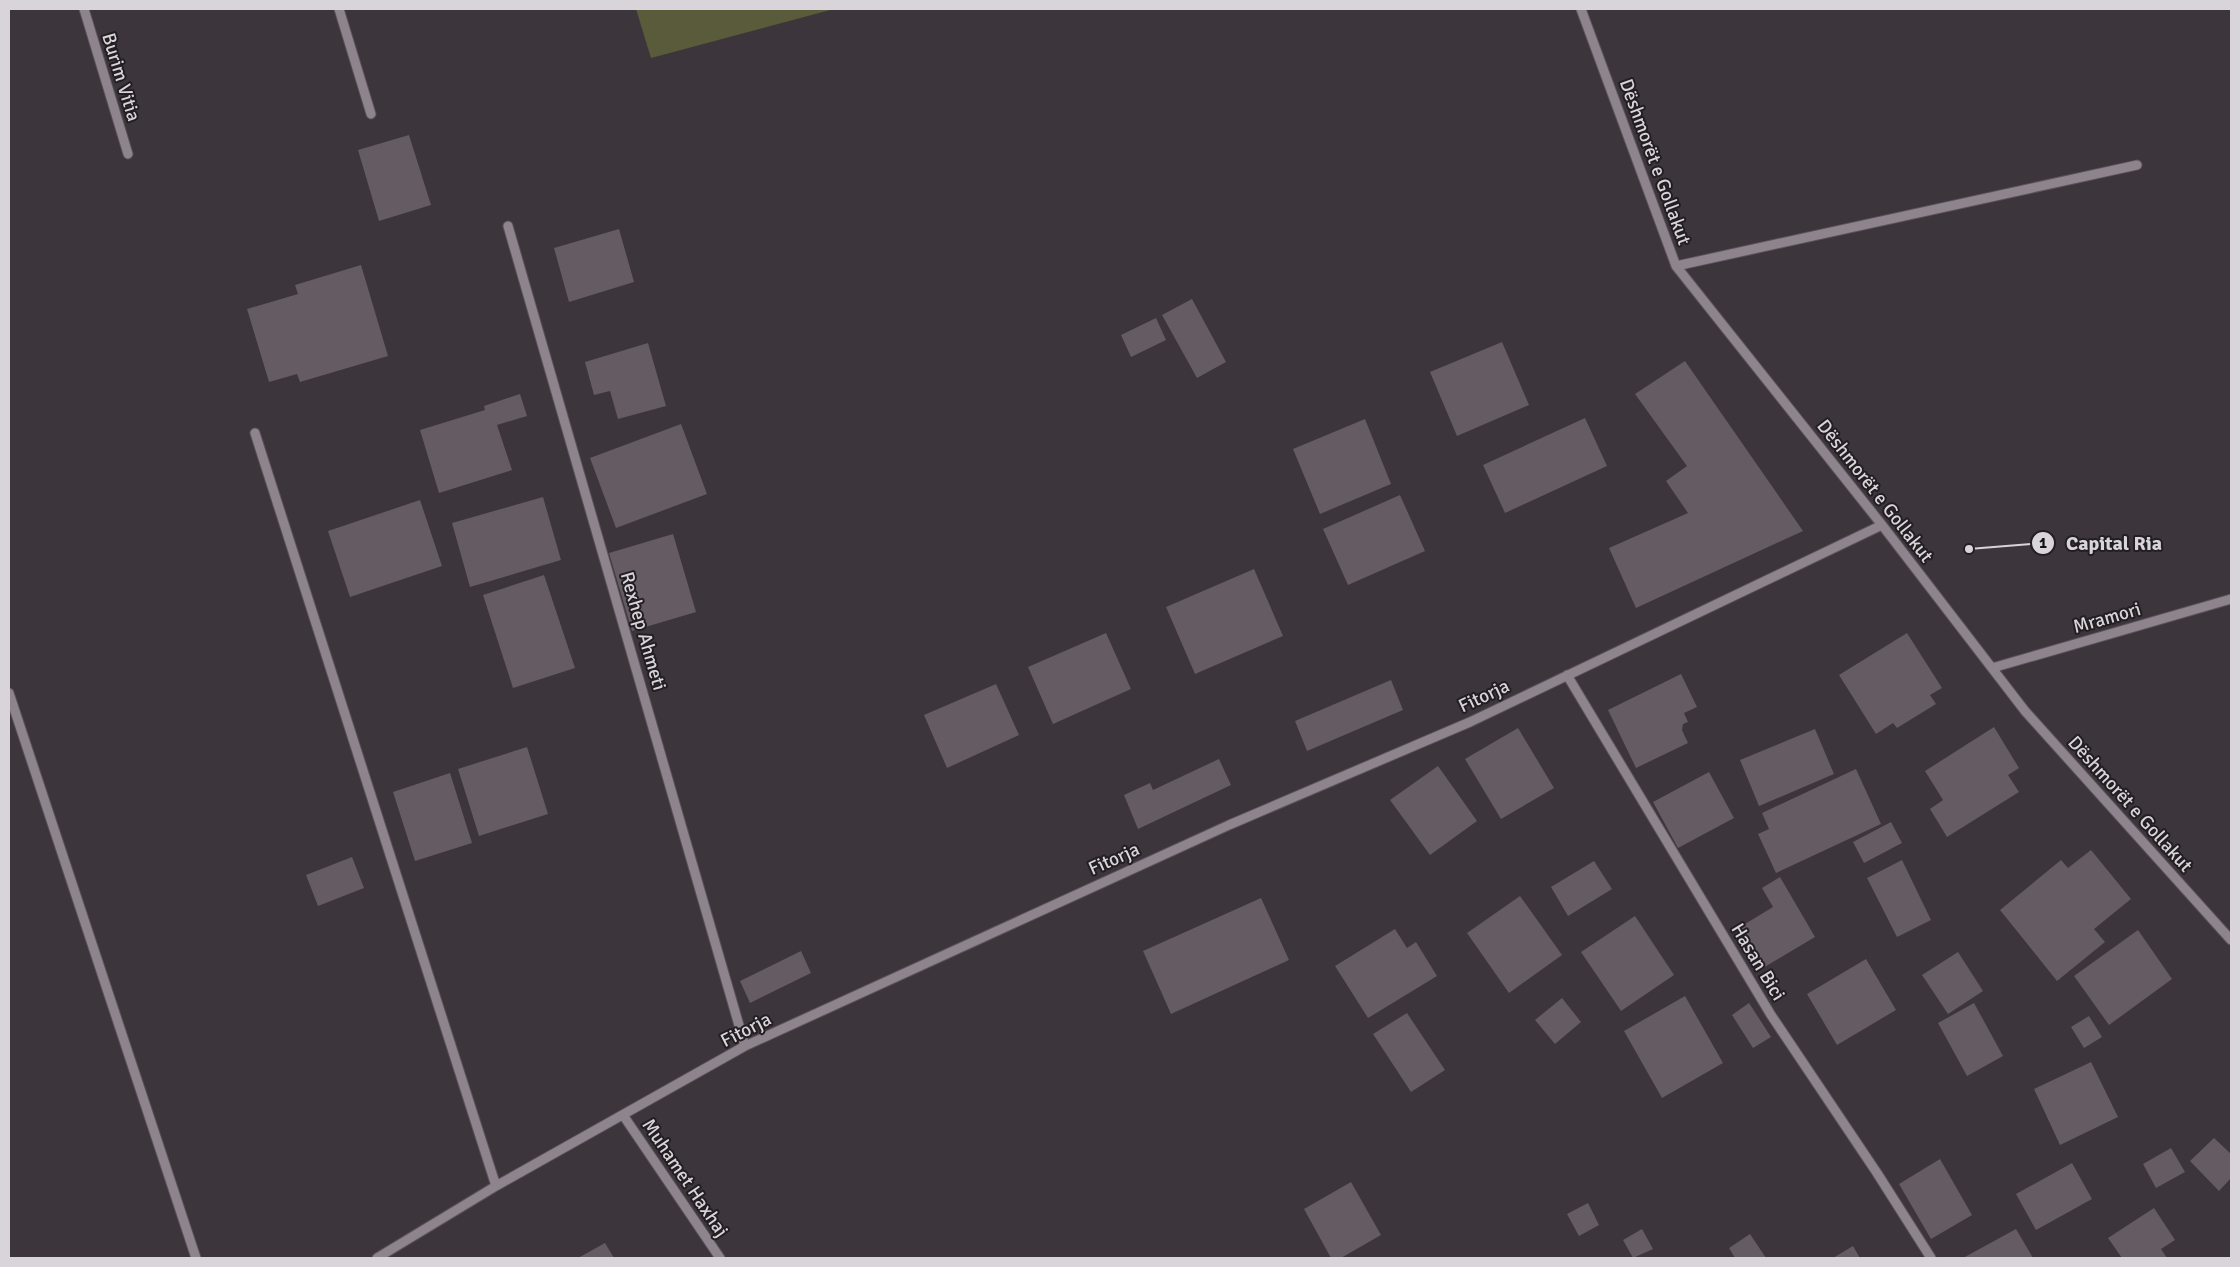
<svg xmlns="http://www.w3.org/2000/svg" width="2240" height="1267" font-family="Signika,sans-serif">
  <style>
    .green { fill: #5a5b3a }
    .building { fill: #645b63 }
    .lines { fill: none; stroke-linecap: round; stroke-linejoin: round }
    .minor-casing { stroke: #5a535a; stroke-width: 11 }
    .minor { stroke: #8e848d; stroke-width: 9 }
    .labels { text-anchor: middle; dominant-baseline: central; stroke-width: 4; stroke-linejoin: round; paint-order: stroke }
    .street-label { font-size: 19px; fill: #d9d4d9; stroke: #221e21 }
    .leader { fill: none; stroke: #d9d4d9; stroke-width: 2 }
    .callout-dot { fill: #d9d4d9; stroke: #221e21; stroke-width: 2 }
    .mark-label { font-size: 15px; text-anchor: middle; font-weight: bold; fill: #111 }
    .callout-label { font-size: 20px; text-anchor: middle; font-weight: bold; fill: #d9d4d9; stroke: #221e21; stroke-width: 4; stroke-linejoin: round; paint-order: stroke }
  </style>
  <rect width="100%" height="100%" fill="#3d353c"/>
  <path class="green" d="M636,9H834L651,58Z"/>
  <path class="building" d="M409,135L431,205L379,221L358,150Z
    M619,229L634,282L569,302L554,248Z
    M361,265L388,356L300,382L297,374L269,382L247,309L298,294L295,285Z
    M1192,299L1226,362L1197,378L1162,315Z
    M1156,318L1166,340L1131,357L1121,335Z
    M1502,342L1529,405L1457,436L1430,372Z
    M648,343L666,406L618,419L610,391L594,395L585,362Z
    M1685,361L1803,531L1636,608L1609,548L1688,513L1666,481L1687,466L1635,394Z
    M520,394L527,416L497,425L512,470L439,493L420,430L485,410L484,406Z
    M1585,418L1607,466L1505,513L1483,465Z
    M1365,419L1391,484L1320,514L1293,449Z
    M681,424L707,494L616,528L590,458Z
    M1400,495L1425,551L1348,585L1323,529Z
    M543,497L561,560L470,587L452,523Z
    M420,500L442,566L350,597L328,531Z
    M673,534L696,612L632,631L609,553Z
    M1254,569L1283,636L1195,674L1166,607Z
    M544,575L575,668L513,688L483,595Z
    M1106,633L1131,689L1053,724L1028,667Z
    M1907,633L1942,688L1930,695L1936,704L1897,728L1893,723L1876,734L1839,675Z
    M1681,674L1697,707L1684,713L1688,722L1683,724L1682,730L1688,743L1636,768L1608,710Z
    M1391,680L1403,710L1307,751L1295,721Z
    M996,684L1019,735L947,768L924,715Z
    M1994,727L2019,768L2008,775L2019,792L1947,837L1930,809L1943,800L1925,771Z
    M1518,728L1554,788L1501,819L1465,759Z
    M1815,729L1834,774L1759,806L1740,760Z
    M527,747L548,814L479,836L458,769Z
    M1219,759L1231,785L1138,829L1124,795L1150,783L1153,790Z
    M1438,766L1477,821L1430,855L1390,800Z
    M1856,769L1881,824L1776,873L1758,834L1769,829L1762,813Z
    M1709,772L1734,818L1678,848L1653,802Z
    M450,773L472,843L415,861L393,792Z
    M1891,822L1902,843L1864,863L1853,842Z
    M2091,850L2131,899L2094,929L2105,942L2057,981L2000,910L2061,860L2068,868Z
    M352,857L364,888L318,906L306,875Z
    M1902,860L1931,920L1897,937L1867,878Z
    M1594,861L1612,889L1568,916L1551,887Z
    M1780,877L1815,937L1763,968L1740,927L1773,907L1762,888Z
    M1520,896L1562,955L1509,993L1467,933Z
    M1261,898L1289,960L1171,1014L1143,951Z
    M1635,916L1674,975L1621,1011L1581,952Z
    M1395,929L1407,948L1416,942L1437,976L1368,1018L1335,966Z
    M2138,930L2172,979L2109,1025L2074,976Z
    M801,951L811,973L750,1003L740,981Z
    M1958,952L1983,991L1948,1014L1922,975Z
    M1866,959L1896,1010L1837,1045L1807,994Z
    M1685,996L1723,1063L1662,1098L1624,1031Z
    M1562,998L1581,1022L1555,1044L1535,1020Z
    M1749,1003L1771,1037L1753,1048L1732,1015Z
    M1974,1003L2003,1056L1967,1076L1938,1023Z
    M1407,1013L1445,1070L1411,1092L1373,1034Z
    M2089,1016L2102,1037L2084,1048L2071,1027Z
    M2091,1062L2118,1117L2060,1145L2034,1089Z
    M2214,1138L2231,1154V1178L2219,1191L2190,1161Z
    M2171,1148L2185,1172L2156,1188L2143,1164Z
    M1940,1159L1972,1215L1931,1239L1899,1184Z
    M2072,1163L2092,1199L2036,1230L2016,1194Z
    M1351,1182L1381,1235L1341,1258H1331L1304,1209Z
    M1588,1203L1599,1225L1579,1236L1567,1214Z
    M2154,1208L2175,1240L2161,1249L2167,1258H2122L2108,1238Z
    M1642,1229L1653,1249L1633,1258L1623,1240Z
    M2016,1229L2033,1258H1963Z
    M1750,1234L1766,1258H1735L1729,1248Z
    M605,1243L614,1258H578Z
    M1853,1246L1860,1258H1833Z"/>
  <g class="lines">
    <g class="minor-casing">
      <path id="minor" d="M84,9L128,154
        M339,9L371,114
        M1581,9L1676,266L1882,525L2025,711L2231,940
        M508,226L745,1046
        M1676,266L2137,165
        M255,433L496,1186
        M1992,668L2231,599
        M1567,675L1771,1015L1877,1173L1931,1258
        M9,693L196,1258
        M623,1115L720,1258
        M377,1258L496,1186L745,1046L1229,825L1470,722L1882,525"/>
    </g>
    <use href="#minor" class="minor"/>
  </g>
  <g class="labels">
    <g class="street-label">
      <text transform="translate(121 77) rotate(73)">Burim Vitia</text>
      <text transform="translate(1655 162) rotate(70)">Dëshmorët e Gollakut</text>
      <text transform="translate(1875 491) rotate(52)">Dëshmorët e Gollakut</text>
      <text transform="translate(2107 618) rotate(-16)">Mramori</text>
      <text transform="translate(643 631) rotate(74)">Rexhep Ahmeti</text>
      <text transform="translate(1484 696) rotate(-25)">Fitorja</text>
      <text transform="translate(2130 804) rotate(48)">Dëshmorët e Gollakut</text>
      <text transform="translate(1114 859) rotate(-24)">Fitorja</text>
      <text transform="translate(1758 962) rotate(59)">Hasan Bici</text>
      <text transform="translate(746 1030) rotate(-27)">Fitorja</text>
      <text transform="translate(685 1178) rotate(56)">Muhamet Haxhaj</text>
    </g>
  </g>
  <path class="leader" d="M1969 549L2043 543"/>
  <g class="callout-dot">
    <circle cx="1969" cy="549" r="5"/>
    <circle cx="2043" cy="543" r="12"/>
  </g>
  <g class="mark-label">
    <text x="2043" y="548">1</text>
  </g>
  <g class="callout-label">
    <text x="2114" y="550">Capital Ria</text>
  </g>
  <rect width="2240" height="1267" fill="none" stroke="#d9d4d9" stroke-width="20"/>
</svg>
